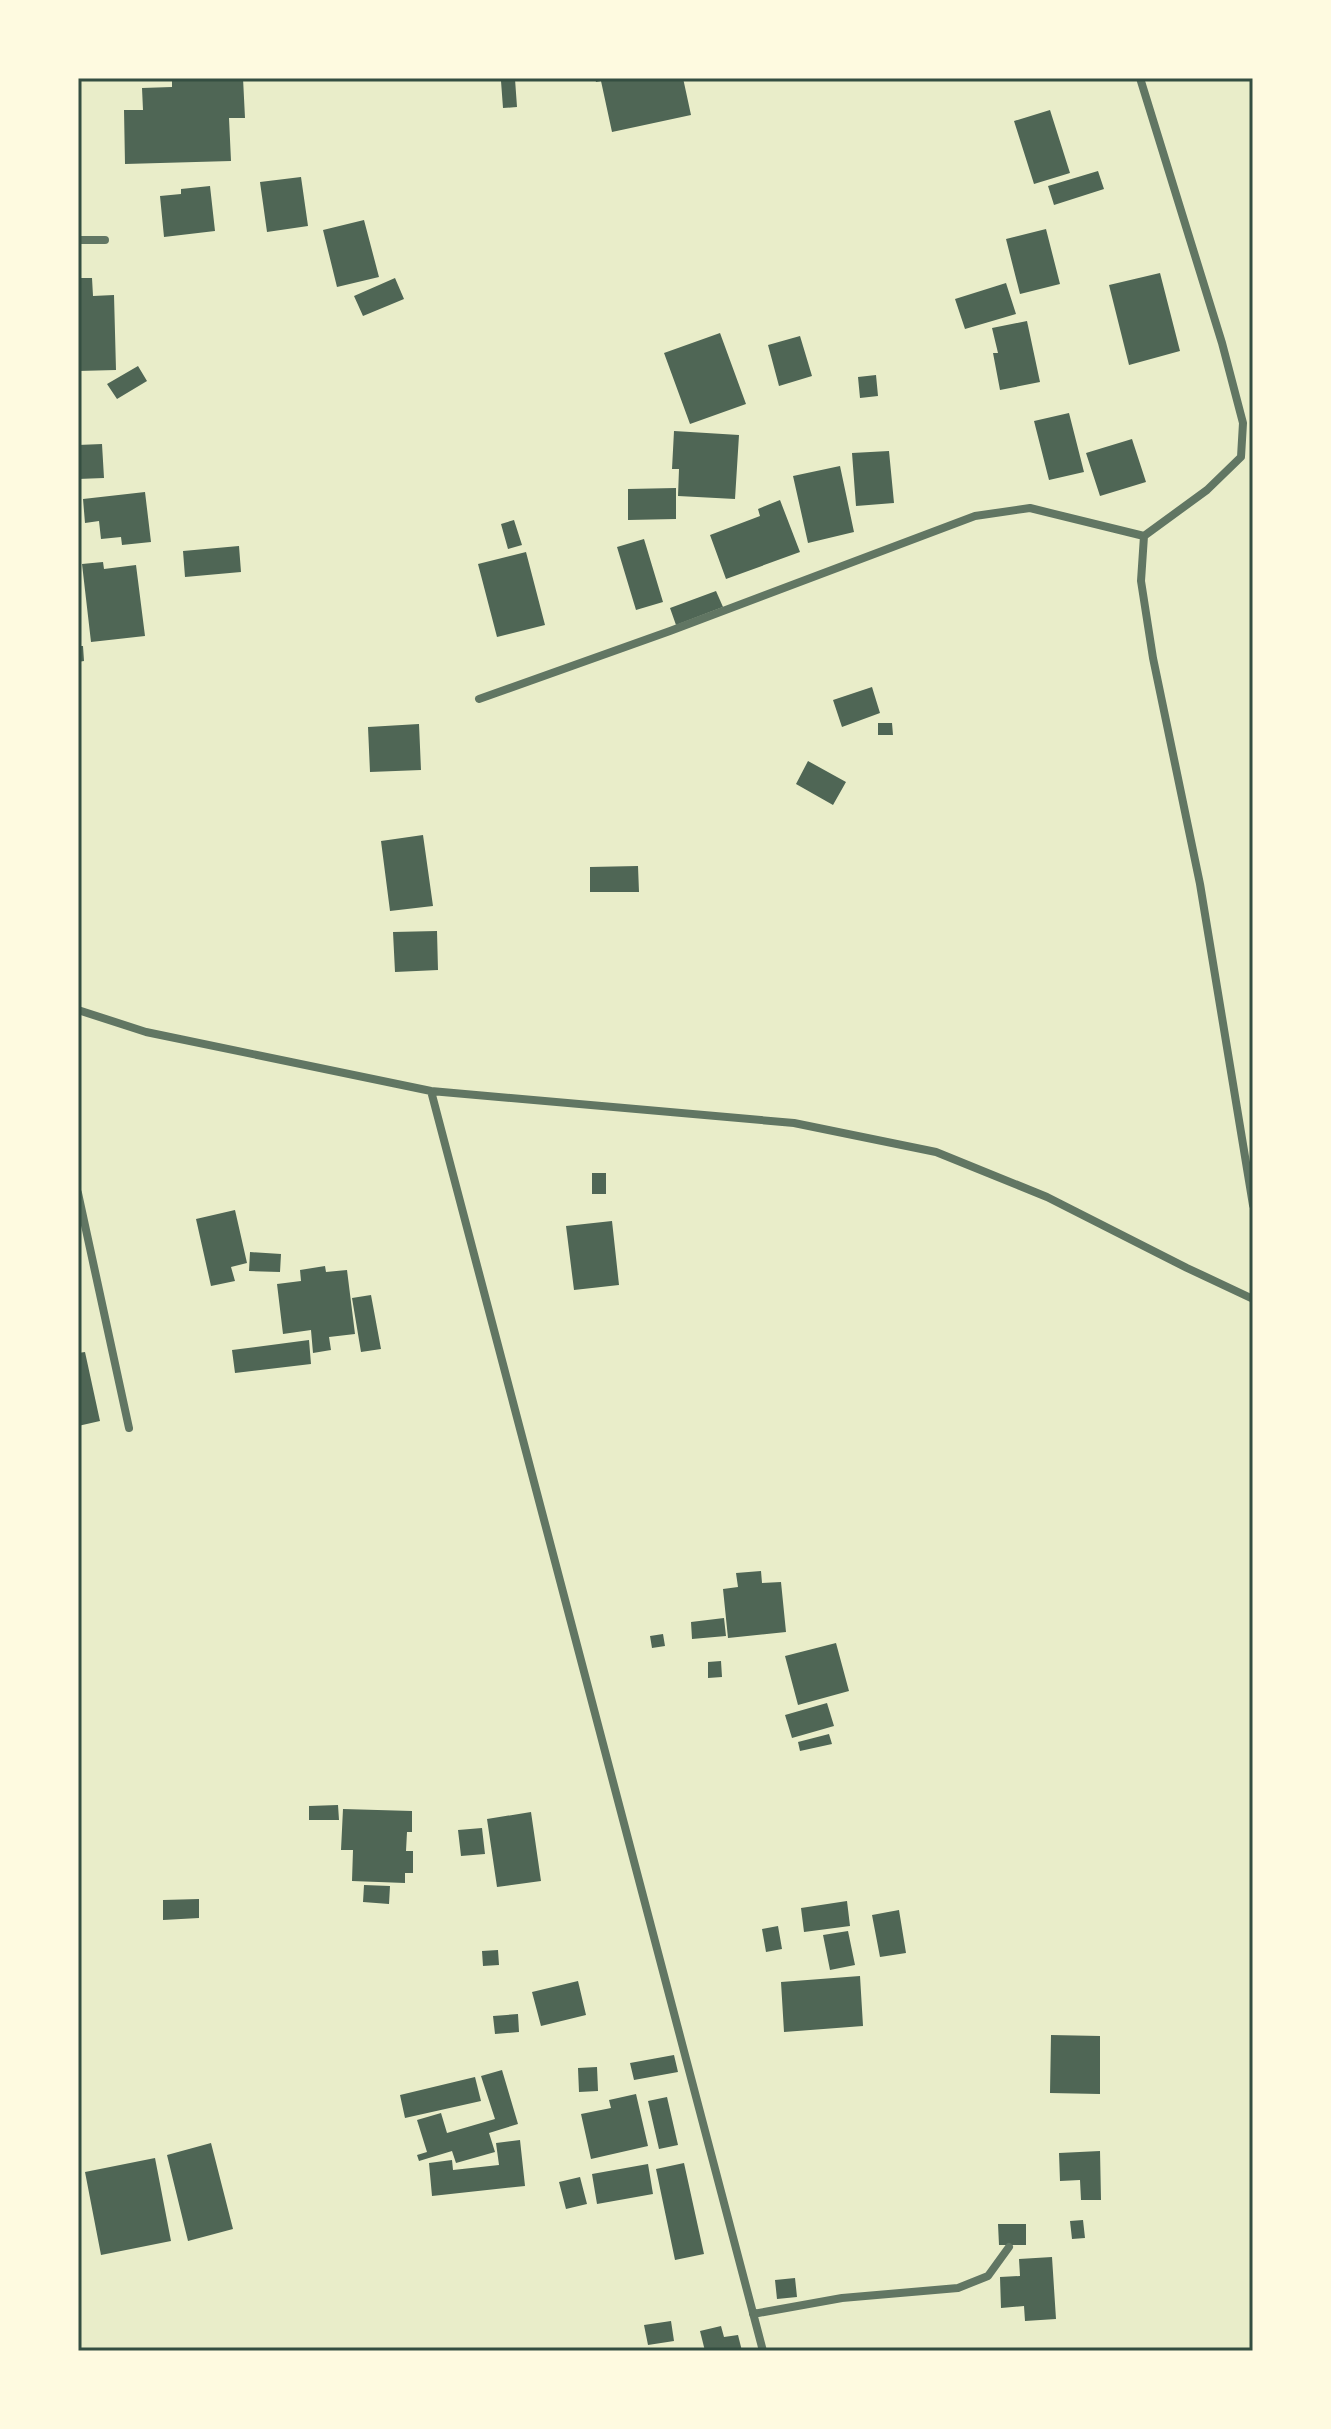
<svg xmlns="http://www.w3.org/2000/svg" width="1331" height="2429" font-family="'Playfair Display',serif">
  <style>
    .building { fill: #4f6655 }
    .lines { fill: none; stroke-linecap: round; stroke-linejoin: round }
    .minor { stroke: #617663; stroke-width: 8 }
    .neatline { fill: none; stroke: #344e41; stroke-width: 3 }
  </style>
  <rect width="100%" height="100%" fill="#e9edc9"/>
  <path class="building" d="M172,78H243L245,118H229L231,161L125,164L124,110H143L142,88L172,87Z
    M595,78H683L691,115L612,132L601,81L596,82Z
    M515,79L517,107L503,108L501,81Z
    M1050,110L1070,173L1034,184L1014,121Z
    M1098,171L1104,189L1054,205L1048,186Z
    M301,177L308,226L267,232L260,182Z
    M210,186L215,231L164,237L160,196L181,194V189Z
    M364,220L379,277L337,287L323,230Z
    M1046,229L1060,284L1020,294L1006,239Z
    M1160,273L1180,351L1129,365L1109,285Z
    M78,278H92L93,296L114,295L116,370L78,371Z
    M395,278L404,299L363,316L354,296Z
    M1006,283L1016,314L965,329L955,299Z
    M1027,321L1040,382L1000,390L993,353H998L992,328Z
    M720,333L746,404L690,424L664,353Z
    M800,336L812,376L779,386L768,345Z
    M138,366L147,381L117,399L107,384Z
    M876,375L878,396L860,398L858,377Z
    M1069,413L1084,472L1049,480L1034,421Z
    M674,431L739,435L735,499L678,496L679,469H672Z
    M1132,439L1146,482L1100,496L1086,453Z
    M102,444L104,478L78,479V445Z
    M889,451L894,503L856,506L852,453Z
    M840,466L854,532L808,543L793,476Z
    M676,488V519L628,520V489Z
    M145,492L151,542L122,545L121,537L101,539L99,521L85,523L83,499Z
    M780,500L800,552L726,579L710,535L760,516L758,509Z
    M514,520L522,545L508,549L501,524Z
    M644,539L663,602L636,610L617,547Z
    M239,546L241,572L185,577L183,551Z
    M526,552L545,625L497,637L478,564Z
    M103,562L104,569L136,565L145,636L91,642L82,564Z
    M716,591L723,607L676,625L670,608Z
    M78,646H83L84,661L78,662Z
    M872,687L880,713L842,727L833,700Z
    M878,723H892L893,735H878Z
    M419,724L421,770L370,772L368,727Z
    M808,761L846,782L833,805L796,784Z
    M423,835L433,906L390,911L381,841Z
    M638,866L639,892H590V867Z
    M437,931L438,970L395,972L393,932Z
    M592,1173H606V1194H592Z
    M235,1210L247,1263L231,1267L235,1281L211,1286L196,1219Z
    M612,1221L619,1285L574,1290L566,1226Z
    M250,1252L281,1254L280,1272L249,1271Z
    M325,1266L326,1272L347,1270L355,1334L329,1337L331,1350L313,1353L311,1330L283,1334L277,1284L301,1281L300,1270Z
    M371,1295L381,1349L361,1352L352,1298Z
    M309,1340L311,1364L235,1373L232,1350Z
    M85,1352L100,1421L78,1426V1353Z
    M761,1571L762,1583L781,1582L786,1632L728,1638L723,1589L738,1587L736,1573Z
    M724,1618L726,1636L692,1639L691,1622Z
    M663,1634L665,1646L652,1648L650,1636Z
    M836,1643L849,1691L798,1705L785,1656Z
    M721,1661L722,1677L708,1678V1662Z
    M827,1703L834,1726L792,1738L785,1715Z
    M829,1734L832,1744L800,1751L798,1742Z
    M338,1805L339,1820H309V1806Z
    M343,1809L412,1811V1832H407L406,1851H413V1873H405V1883L352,1881L353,1850H341Z
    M531,1812L541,1881L497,1887L487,1819Z
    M482,1828L485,1854L461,1856L458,1830Z
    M364,1885L390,1886L389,1904L363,1902Z
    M199,1899V1918L163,1920V1900Z
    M847,1901L850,1926L804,1932L801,1908Z
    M899,1910L906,1953L880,1957L872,1915Z
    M778,1926L782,1949L766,1952L762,1929Z
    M848,1931L855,1965L830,1970L823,1935Z
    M498,1950L499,1965L483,1966L482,1951Z
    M860,1976L863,2026L784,2032L781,1982Z
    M578,1981L586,2015L541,2026L532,1992Z
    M518,2014L519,2032L495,2034L493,2016Z
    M1051,2035L1100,2036V2094L1050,2093Z
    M674,2055L678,2072L634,2080L630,2063Z
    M597,2067L598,2091L579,2092L578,2068Z
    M502,2070L518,2124L489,2133L495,2152L456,2163L452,2151L419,2161L417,2155L427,2152L417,2120L441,2113L447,2133L495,2119L481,2076Z
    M475,2077L481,2101L405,2118L400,2095Z
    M636,2094L648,2146L591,2159L581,2114L611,2108L609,2100Z
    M667,2097L678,2145L659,2149L648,2101Z
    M520,2140L525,2186L432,2196L429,2163L452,2160L453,2170L499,2165L496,2143Z
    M211,2143L233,2229L188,2241L167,2155Z
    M1100,2151L1101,2200H1081L1080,2180L1060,2181L1059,2153Z
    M155,2158L171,2241L101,2255L85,2172Z
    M684,2163L704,2254L675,2260L656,2169Z
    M648,2164L653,2194L597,2204L592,2174Z
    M580,2177L587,2204L566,2209L559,2182Z
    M1083,2220L1085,2238L1072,2239L1070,2221Z
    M998,2224H1026V2245H999Z
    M1052,2257L1056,2319L1025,2321L1024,2306L1001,2308L1000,2277L1020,2276L1019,2259Z
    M795,2278L797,2297L777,2299L775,2280Z
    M671,2321L674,2341L648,2345L644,2325Z
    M721,2326L724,2337L738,2335L742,2351H705L700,2331Z"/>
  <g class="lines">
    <path class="minor" d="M1140,78L1222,343L1243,423L1241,457L1207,490L1144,536L1141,581L1153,658L1200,884L1253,1205
      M78,240H105
      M479,699L670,631L975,516L1030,508L1144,536
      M78,1010L146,1032L431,1091L794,1123L936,1152L1047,1197L1187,1268L1253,1299
      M431,1091L763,2351
      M78,1193L129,1428
      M753,2314L842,2298L958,2288L988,2276L1009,2247"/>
  </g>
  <rect width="1331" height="2429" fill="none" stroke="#fefae0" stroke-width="160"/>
  <rect x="80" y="80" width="1171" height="2269" class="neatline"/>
</svg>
